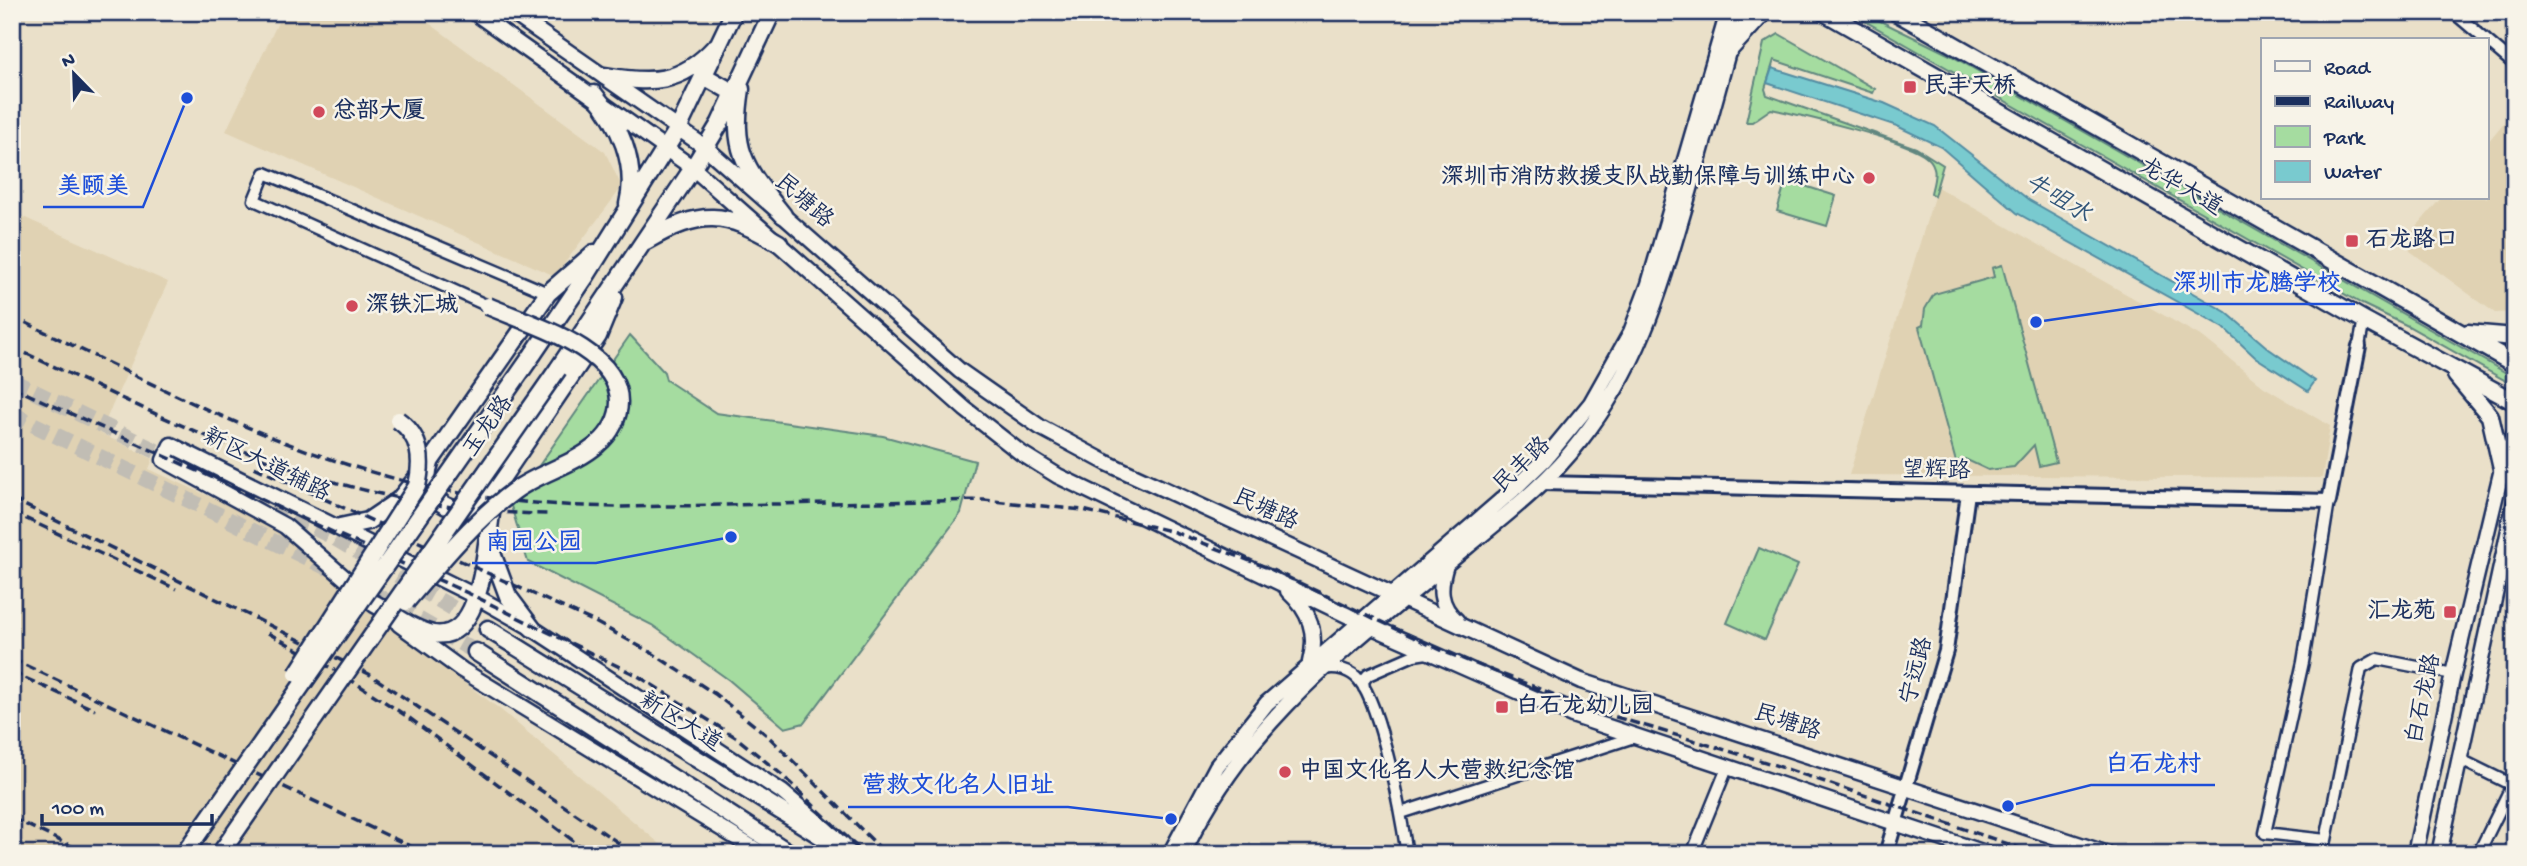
<svg xmlns="http://www.w3.org/2000/svg" width="2527" height="866" font-family="'Gochi Hand','LXGW WenKai TC',sans-serif">
  <style>
    .built { fill: #e0d2b3 }
    .green { fill: #a5dca0; stroke: #60867f; stroke-width: 2 }
    .water { fill: #79cacf; stroke: #538ca2; stroke-width: 2 }
    .lines { fill: none; stroke-linecap: round; stroke-linejoin: round }
    .primary-tunnel { stroke: #c1bdb4; stroke-width: 16; stroke-dasharray: 16 8; stroke-linecap: butt }
    .minor-casing { stroke: #1b2f5e; stroke-width: 15 }
    .tertiary-casing { stroke: #1b2f5e; stroke-width: 18 }
    .secondary-casing { stroke: #1b2f5e; stroke-width: 19 }
    .primary-casing { stroke: #1b2f5e; stroke-width: 21 }
    .minor { stroke: #f7f3e8; stroke-width: 10 }
    .tertiary { stroke: #f7f3e8; stroke-width: 12 }
    .secondary { stroke: #f7f3e8; stroke-width: 14 }
    .primary { stroke: #f7f3e8; stroke-width: 16 }
    .rail { stroke: #1b2f5e; stroke-width: 3.5; stroke-dasharray: 10 5; stroke-linecap: butt }
    .primary-bridge-casing { stroke: #1b2f5e; stroke-width: 21; stroke-linecap: butt }
    .primary-bridge { stroke: #f7f3e8; stroke-width: 16 }
    .poi-dot { fill: #d1495b; stroke: #f7f3e8; stroke-width: 2.5 }
    .labels { text-anchor: middle; dominant-baseline: central; stroke-width: 5; stroke-linejoin: round; paint-order: stroke }
    .poi-label { font-size: 23px; font-weight: bold; fill: #1b2f5e; stroke: #f7f3e8; text-anchor: start }
    .street-label { font-size: 23px; fill: #1b2f5e; stroke: #f7f3e8 }
    .water-label { font-size: 24px; font-style: italic; fill: #32567a; stroke: #f7f3e8 }
    .leader { fill: none; stroke: #1d4ed8; stroke-width: 2.5 }
    .callout-dot { fill: #1d4ed8; stroke: #f7f3e8; stroke-width: 2.5 }
    .callout-label { font-size: 24px; text-anchor: middle; font-weight: bold; fill: #1d4ed8; stroke: #f7f3e8; stroke-width: 5; stroke-linejoin: round; paint-order: stroke }
  </style>
  <rect width="100%" height="100%" fill="#eae0c9"/>
  <filter id="ink" filterUnits="userSpaceOnUse"><feTurbulence type="fractalNoise" baseFrequency=".0143" numOctaves="2"/><feDisplacementMap in="SourceGraphic" scale="14" xChannelSelector="R" yChannelSelector="G"/><feConvolveMatrix kernelMatrix="1 2 1 2 8 2 1 2 1" color-interpolation-filters="sRGB"/></filter>
  <g filter="url(#ink)">
    <path class="built" d="M283,12H414L605,152L622,187L555,276L226,131Z
      M2506,120H2515V312L2495,313L2410,251L2407,238L2441,198H2487V143Z
      M1937,187L2204,338L2264,387L2330,426L2322,478L1849,475Z
      M12,212L168,282L100,433L153,459L149,469L288,532L371,613L501,710L672,854H12Z"/>
    <path class="green" d="M1849,12H1862L1950,55L2515,378V386L2408,326L2362,304Z
      M1779,34L1875,89L1873,93L1774,60L1765,89L1767,95L1916,148L1943,165L1934,196L1931,193C1934,180 1939,167 1927,157C1908,140 1800,115 1771,109L1752,122H1746L1764,43Z
      M1786,180L1836,196L1827,226L1777,211Z
      M2002,265L2056,462L2039,466L2034,445L2014,467L1988,470L1965,459L1956,462L1919,327L1923,325L1925,309L1934,294L1994,277L1992,268Z
      M630,335L664,372L666,380L716,413L883,436L975,461L961,513L804,723L785,728L729,680L652,625L528,562L511,506Z
      M1759,548L1798,565L1765,640L1727,623Z"/>
    <path class="water" d="M1772,68L1884,103L1935,126L2029,200L2226,312L2269,349L2315,381L2308,391L2255,357L2224,328L2017,213L1941,147L1897,126L1767,83Z"/>
    <g class="lines">
      <path class="primary-tunnel" d="M12,381L333,537L488,629
        M12,414L334,571
        M356,584L476,652"/>
      <g class="minor-casing">
        <path id="minor" d="M2453,12L2486,40
          M2487,41L2515,65
          M488,306L254,200L265,173L548,293
          M2359,346L2364,320
          M2329,501L2303,662L2265,833L2326,840L2361,668L2377,659L2453,674
          M1324,669C1336,666 1351,670 1359,680C1382,708 1401,815 1407,854
          M1364,688L1363,681L1368,675L1414,655L1427,653
          M2459,759L2512,785
          M1401,813L1634,737
          M1692,854L1727,768
          M2478,854L2515,779"/>
      </g>
      <g class="tertiary-casing">
        <path id="tertiary" d="M1542,483L2329,501L2359,346
          M1886,854L1946,651L1968,493"/>
      </g>
      <g class="secondary-casing">
        <path id="secondary" d="M474,12L693,168L965,409L1021,453L1058,476L1359,621L1572,715L1988,854
          M511,12L705,147L960,371L1040,427L1107,463L1581,681L2108,854
          M1446,565C1439,587 1438,605 1457,621
          M1288,591C1310,611 1318,633 1310,662
          M362,593L285,526L164,460L171,445L477,597L532,628L782,792L843,844
          M399,624L462,670L763,854
          M1170,854L1217,766L1267,703L1513,490L1544,460L1591,403L1631,332L1649,284L1728,12
          M1183,854C1243,720 1359,638 1468,546C1507,514 1549,482 1580,441C1639,366 1659,295 1685,206C1704,142 1721,77 1739,12
          M2415,854L2453,674L2502,469L2515,433
          M2439,854L2515,502"/>
      </g>
      <g class="primary-casing">
        <path id="primary" d="M1824,12L2364,320L2515,402
          M1896,12L2515,364
          M1726,20V12
          M1729,50L1764,12
          M605,76C652,84 681,84 715,47
          M704,76L734,93
          M741,89C731,153 745,167 783,215
          M594,94C619,123 638,164 628,204
          M646,241C702,209 724,211 779,243
          M2468,333L2515,337
          M533,354L586,276L679,127L734,12
          M558,369L693,168L720,123L772,12
          M2456,375L2490,416L2502,469
          M430,463C417,498 455,521 484,504L598,336L614,297
          M2510,523L2515,514
          M340,527L368,521L399,500L432,459L548,293L594,253
          M489,545L508,596L532,628
          M375,604C393,614 413,630 433,634C486,643 485,536 493,503
          M488,629L850,854
          M476,652L791,854"/>
      </g>
      <use href="#minor" class="minor"/>
      <use href="#tertiary" class="tertiary"/>
      <use href="#secondary" class="secondary"/>
      <use href="#primary" class="primary"/>
      <path class="rail" d="M12,316C150,382 290,459 440,489C500,502 559,506 620,507L984,500L1083,510L1174,532L1266,567L1445,652L1596,711L1772,764L2038,854
        M12,347C193,431 343,512 548,514
        M12,387L472,595L638,676L737,738L781,774L864,854
        M254,467L595,622L652,653L715,694L768,736L886,854
        M12,499L369,674L635,854
        M12,512L176,589
        M268,633L340,673L408,717L591,854
        M12,659L427,854
        M12,672L95,710
        M12,818L88,854"/>
      <g class="primary-bridge-casing">
        <path id="primary-bridge" d="M406,602C439,563 473,521 514,491C540,472 574,465 598,444C610,434 619,418 619,402C619,348 529,324 488,306
          M297,674L417,486C423,460 421,436 398,420
          M184,854L533,354
          M220,854L558,369"/>
      </g>
      <use href="#primary-bridge" class="primary-bridge"/>
    </g>
  </g>
  <g class="poi-dot">
    <rect x="1903" y="80" width="14" height="14" rx="3.5"/>
    <circle cx="319" cy="112" r="7"/>
    <circle cx="1869" cy="178" r="7"/>
    <rect x="2345" y="234" width="14" height="14" rx="3.5"/>
    <circle cx="352" cy="306" r="7"/>
    <rect x="2443" y="605" width="14" height="14" rx="3.5"/>
    <rect x="1495" y="700" width="14" height="14" rx="3.5"/>
    <circle cx="1285" cy="772" r="7"/>
  </g>
  <g class="labels">
    <g class="poi-label">
      <text x="1924" y="87">民丰天桥</text>
      <text x="333" y="112">总部大厦</text>
      <text x="1855" y="178" text-anchor="end">深圳市消防救援支队战勤保障与训练中心</text>
      <text x="2366" y="241">石龙路口</text>
      <text x="366" y="306">深铁汇城</text>
      <text x="2436" y="612" text-anchor="end">汇龙苑</text>
      <text x="1516" y="707">白石龙幼儿园</text>
      <text x="1299" y="772">中国文化名人大营救纪念馆</text>
    </g>
    <g class="street-label">
      <text transform="translate(2180 188) rotate(30)">龙华大道</text>
      <text transform="translate(803 202) rotate(41)">民塘路</text>
      <text transform="translate(489 427) rotate(-55)">玉龙路</text>
      <text transform="translate(266 466) rotate(26)">新区大道辅路</text>
      <text transform="translate(1523 466) rotate(-44)">民丰路</text>
      <text transform="translate(1936 472) rotate(1)">望辉路</text>
      <text transform="translate(1265 511) rotate(24)">民塘路</text>
      <text transform="translate(1918 671) rotate(-76)">宁远路</text>
      <text transform="translate(2425 699) rotate(-78)">白石龙路</text>
      <text transform="translate(680 723) rotate(32)">新区大道</text>
      <text transform="translate(1787 724) rotate(18)">民塘路</text>
    </g>
    <g class="water-label">
      <text transform="translate(2057 200) rotate(31)">牛咀水</text>
    </g>
  </g>
  <path class="leader" d="M187 98L143 207H43M2036 322L2159 304H2355M731 537L596 563H472M2008 806L2091 785H2215M1171 819L1068 807H848"/>
  <g class="callout-dot">
    <circle cx="187" cy="98" r="7"/>
    <circle cx="2036" cy="322" r="7"/>
    <circle cx="731" cy="537" r="7"/>
    <circle cx="2008" cy="806" r="7"/>
    <circle cx="1171" cy="819" r="7"/>
  </g>
  <g class="callout-label">
    <text x="93" y="193">美颐美</text>
    <text x="2257" y="290">深圳市龙腾学校</text>
    <text x="534" y="549">南园公园</text>
    <text x="2153" y="771">白石龙村</text>
    <text x="958" y="792">营救文化名人旧址</text>
  </g>
  <rect width="2527" height="866" fill="none" stroke="#f7f3e8" stroke-width="42"/>
  <rect x="21" y="21" width="2485" height="824" fill="none" stroke="#1b2f5e" stroke-width="2.5" filter="url(#ink)"/>
  <rect x="2261" y="38" width="228" height="161" fill="#f7f3e8" stroke="#9fa5b1" stroke-width="2"/>
  <rect x="2275" y="61" width="35" height="10" fill="#f7f3e8" stroke="#9fa5b1" stroke-width="2"/>
  <text x="2324" y="74" font-size="21" fill="#1b2f5e">Road</text>
  <rect x="2275" y="96" width="35" height="10" fill="#1b2f5e" stroke="#9fa5b1" stroke-width="2"/>
  <text x="2324" y="108" font-size="21" fill="#1b2f5e">Railway</text>
  <rect x="2275" y="126" width="35" height="21" fill="#a5dca0" stroke="#9fa5b1" stroke-width="2"/>
  <text x="2324" y="144" font-size="21" fill="#1b2f5e">Park</text>
  <rect x="2275" y="161" width="35" height="21" fill="#79cacf" stroke="#9fa5b1" stroke-width="2"/>
  <text x="2324" y="178" font-size="21" fill="#1b2f5e">Water</text>
  <g transform="translate(74 74) rotate(337)" stroke="#f7f3e8" stroke-width="5" paint-order="stroke">
  <path d="M0-5L12 26L0 18L-12 26Z" fill="#1b2f5e"/>
  <text y="-10" font-size="19" font-weight="bold" text-anchor="middle" fill="#1b2f5e">N</text>
  </g>
  <path d="M42 814v10h170v-10" fill="none" stroke="#1b2f5e" stroke-width="3.5"/>
  <text x="52" y="814" font-size="21" fill="#1b2f5e" stroke="#f7f3e8" stroke-width="5" paint-order="stroke">100 m</text>
</svg>
